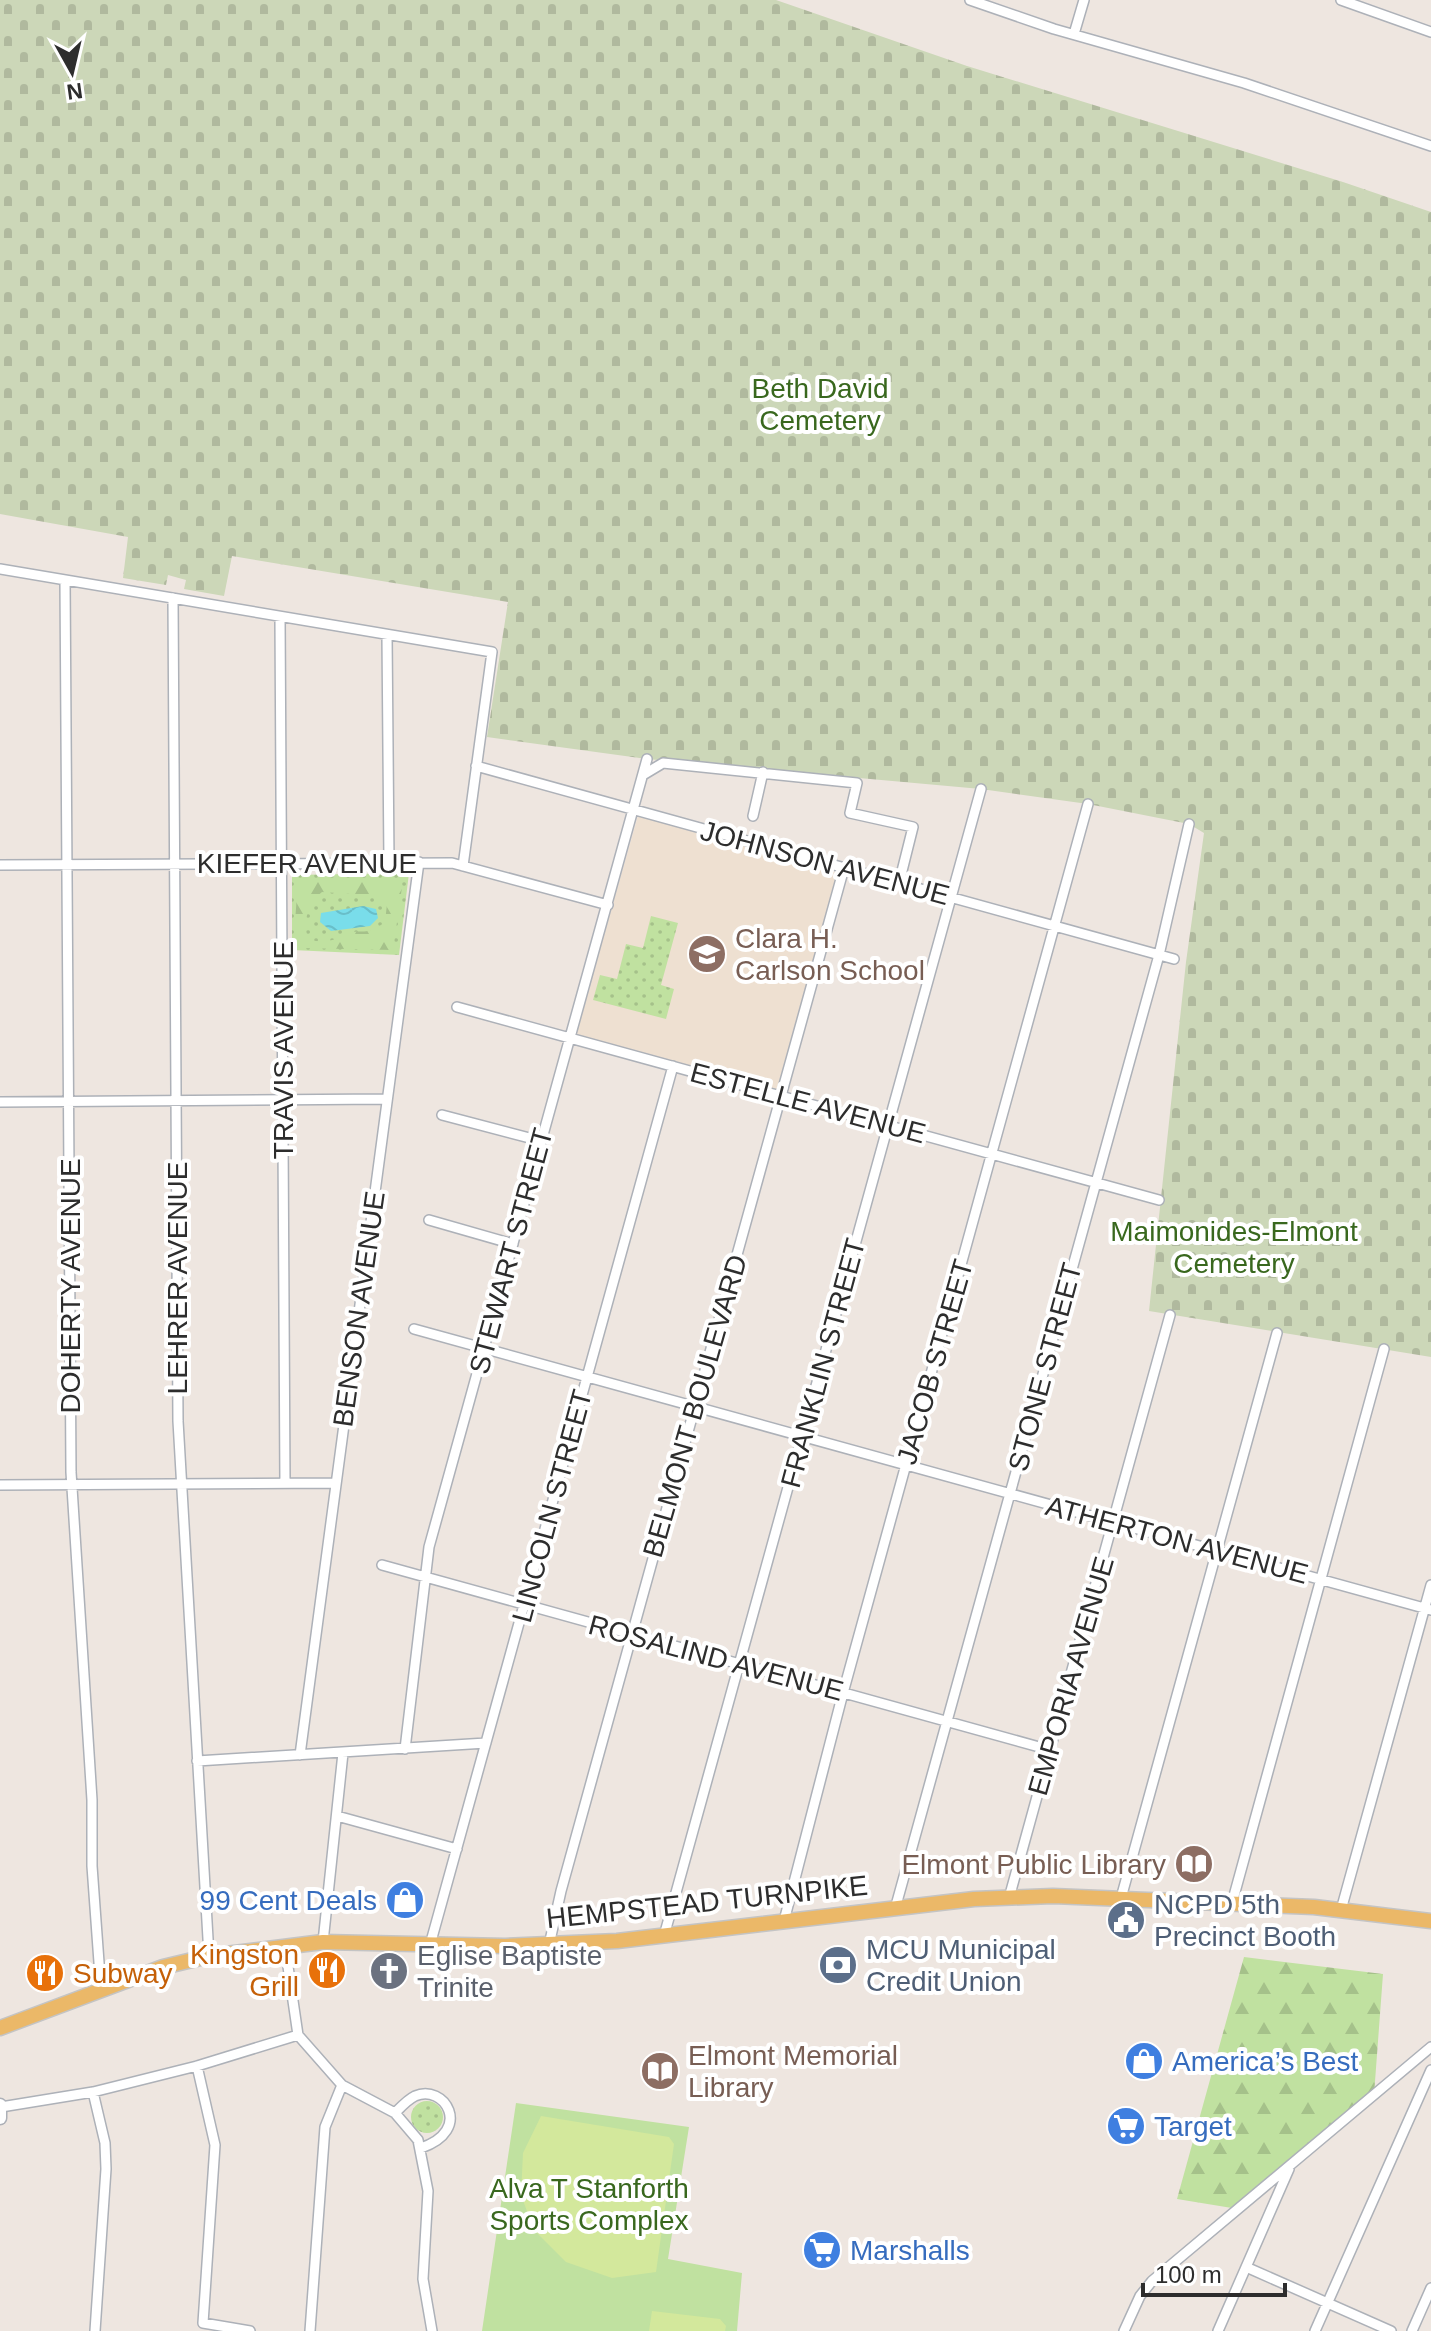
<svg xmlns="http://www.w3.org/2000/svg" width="1431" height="2331" font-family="Arial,sans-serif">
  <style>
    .education { fill: #eee0d1 }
    .grass { fill: url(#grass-dots) }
    .forest { fill: url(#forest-firs); fill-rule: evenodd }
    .cemetery { fill: url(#cemetery-stones) }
    .park { fill: #c0e1a0 }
    .pitch { fill: #d3e89c }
    .water { fill: url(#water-waves) }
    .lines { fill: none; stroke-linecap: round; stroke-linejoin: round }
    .street-casing { stroke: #adb1b8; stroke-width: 12 }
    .secondary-casing { stroke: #adb1b8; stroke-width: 15 }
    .primary-casing { stroke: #c4c4c4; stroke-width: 17 }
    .street { stroke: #fff; stroke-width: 9 }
    .secondary { stroke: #fff; stroke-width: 12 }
    .primary { stroke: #ebb868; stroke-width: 14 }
    .labels { text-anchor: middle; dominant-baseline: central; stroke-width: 8; stroke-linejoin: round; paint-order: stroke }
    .park-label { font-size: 28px; fill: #39681e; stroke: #fff }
    .street-label { font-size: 28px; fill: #2d2d2d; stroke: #fff }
    .education-label { font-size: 28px; fill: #785e54; stroke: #fff; text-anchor: start }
    .shop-label { font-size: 28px; fill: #366cbe; stroke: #fff; text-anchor: start }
    .service-label { font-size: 28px; fill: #4e5e75; stroke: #fff; text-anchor: start }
    .food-label { font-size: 28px; fill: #c56008; stroke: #fff; text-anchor: end }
    .worship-label { font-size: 28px; fill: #5b616d; stroke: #fff; text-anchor: start }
  </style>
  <defs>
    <pattern id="grass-dots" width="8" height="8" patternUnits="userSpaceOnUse" patternTransform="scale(2)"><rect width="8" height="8" fill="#c0e1a0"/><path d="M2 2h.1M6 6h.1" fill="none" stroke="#a5c18a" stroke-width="1.8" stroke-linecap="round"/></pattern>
    <pattern id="forest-firs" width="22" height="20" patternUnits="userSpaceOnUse" patternTransform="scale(2)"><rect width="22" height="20" fill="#c0e1a0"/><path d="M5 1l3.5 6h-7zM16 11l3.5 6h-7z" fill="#a5c18a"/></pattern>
    <pattern id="cemetery-stones" width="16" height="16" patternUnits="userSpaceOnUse" patternTransform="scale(2)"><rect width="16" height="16" fill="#ccd7b8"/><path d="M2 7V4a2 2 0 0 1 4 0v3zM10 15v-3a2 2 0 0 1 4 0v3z" fill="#b0b99e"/></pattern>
    <pattern id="water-waves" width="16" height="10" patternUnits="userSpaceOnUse" patternTransform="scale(2)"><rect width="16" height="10" fill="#79ddea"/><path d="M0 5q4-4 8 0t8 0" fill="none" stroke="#69bec9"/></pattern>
  </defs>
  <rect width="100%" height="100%" fill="#eee6e0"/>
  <path class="education" d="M638,816L838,873L778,1092L575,1036Z"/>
  <path class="grass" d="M409,873L399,955L292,950V875Z
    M651,916L678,923L661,985L674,989L666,1019L593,1000L600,975L617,979L626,944L643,948Z
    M411 2117a16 16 0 1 1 32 0a16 16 0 1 1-32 0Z"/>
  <path class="forest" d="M302,879L399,880L402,887L393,950L300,948L294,936L298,881ZM322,892L383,896L387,904L385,922C367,937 360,928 347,934C333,941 326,943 309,940C301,925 308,902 322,892Z
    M1244,1957L1383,1974L1374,2095L1238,2209L1177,2199Z"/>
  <path class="cemetery" d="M0,0H776L967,66L1343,182L1431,212V1357L1149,1311L1186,962L1204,833L1189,824L1088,804L981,789L647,759L487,737L508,602L232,556L224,596L184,589L186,580L168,575L166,585L123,578L128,537L0,514Z"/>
  <path class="park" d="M516,2103L689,2127L668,2259L742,2273L737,2331H482Z"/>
  <path class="pitch" d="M541,2116L669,2137L674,2144L656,2272L612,2278L566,2262L534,2230L521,2195L523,2153Z
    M652,2311L720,2319L726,2326L725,2331H649Z"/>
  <path class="water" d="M363,906L376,909L378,918L370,926L331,931L320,922L321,913Z"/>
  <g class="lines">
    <g class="street-casing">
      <path id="street" d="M970,0L1054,29L1244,83L1431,146
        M1341,0L1431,32
        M1074,34L1084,0
        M0,569L492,652L463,866
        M65,580L71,1472L92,1800V1866L101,1990
        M173,598L178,1421L209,1956
        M280,617L285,1483
        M387,635L389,862
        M476,766L1174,959
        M643,775L663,763L857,783L850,813L913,827L899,883
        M753,816L763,772
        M0,865L452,863L608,905
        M457,1007L1159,1200
        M0,1102L387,1099
        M442,1115L541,1141
        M429,1220L513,1244
        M414,1329L1431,1610
        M0,1485L335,1483
        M382,1565L1050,1750
        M405,1749L429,1547L647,759
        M300,1755L419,862
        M197,1761L486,1743
        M337,1816L457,1849
        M1009,1898L1170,1315
        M1121,1898L1277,1333
        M1232,1903L1384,1349
        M895,1909L1159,955L1189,824
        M1341,1910L1431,1585
        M784,1921L843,1693L1088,804
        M664,1936L981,789
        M323,1942L343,1753
        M430,1945L673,1066
        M549,1945L561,1891L844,868
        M285,1946L298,2035
        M298,2035L342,2085L395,2113L418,2140L428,2191L423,2279L432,2331
        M197,2066L215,2145L203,2323L250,2331
        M93,2092L105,2143L106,2169L95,2331
        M1,2107L93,2092L197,2066L298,2035
        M395,2113C401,2107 407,2100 415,2096C444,2083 474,2130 421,2148
        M1246,2267L1391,2331
        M310,2331L325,2127L342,2085
        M1124,2331L1140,2296L1152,2281L1431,2047
        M1218,2331L1289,2169
        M1315,2331L1431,2070
        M1412,2331L1431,2288"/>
    </g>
    <g class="secondary-casing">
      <path id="secondary" d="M0,2105V2118"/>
    </g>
    <g class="primary-casing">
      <path id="primary" d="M0,2028L163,1967L209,1956L323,1942L505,1946L617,1941L974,1899L1053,1896L1314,1907L1431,1921"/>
    </g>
    <use href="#street" class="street"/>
    <use href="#secondary" class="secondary"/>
    <use href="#primary" class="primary"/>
  </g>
  <defs>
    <g id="school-disc" transform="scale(2)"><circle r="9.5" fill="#8d6e63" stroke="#fff"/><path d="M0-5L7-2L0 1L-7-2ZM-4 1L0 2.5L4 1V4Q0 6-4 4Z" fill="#fff"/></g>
    <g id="library-disc" transform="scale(2)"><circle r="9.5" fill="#8d6e63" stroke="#fff"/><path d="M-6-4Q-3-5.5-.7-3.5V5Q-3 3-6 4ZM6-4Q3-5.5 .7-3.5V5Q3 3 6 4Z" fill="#fff"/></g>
    <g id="shop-disc" transform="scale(2)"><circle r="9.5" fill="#3f7fe0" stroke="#fff"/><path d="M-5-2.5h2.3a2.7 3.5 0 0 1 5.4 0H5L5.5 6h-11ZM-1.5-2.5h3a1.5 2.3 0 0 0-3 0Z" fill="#fff"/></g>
    <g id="civic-disc" transform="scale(2)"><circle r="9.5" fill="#5c6f8a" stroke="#fff"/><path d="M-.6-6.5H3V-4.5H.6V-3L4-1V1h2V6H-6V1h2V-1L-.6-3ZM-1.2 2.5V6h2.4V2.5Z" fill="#fff"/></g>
    <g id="bank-disc" transform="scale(2)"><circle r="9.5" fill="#5c6f8a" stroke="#fff"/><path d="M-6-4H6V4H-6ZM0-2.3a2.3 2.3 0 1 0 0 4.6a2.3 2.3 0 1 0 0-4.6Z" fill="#fff"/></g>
    <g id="restaurant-disc" transform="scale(2)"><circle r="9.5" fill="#e8710a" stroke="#fff"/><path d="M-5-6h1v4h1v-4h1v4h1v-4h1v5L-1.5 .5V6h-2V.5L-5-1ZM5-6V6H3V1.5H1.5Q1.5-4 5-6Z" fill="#fff"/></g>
    <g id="church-disc" transform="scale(2)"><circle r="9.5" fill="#6b7280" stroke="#fff"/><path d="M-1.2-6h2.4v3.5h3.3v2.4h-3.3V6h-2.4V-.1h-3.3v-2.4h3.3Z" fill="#fff"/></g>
    <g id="supermarket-disc" transform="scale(2)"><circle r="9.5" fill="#3f7fe0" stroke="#fff"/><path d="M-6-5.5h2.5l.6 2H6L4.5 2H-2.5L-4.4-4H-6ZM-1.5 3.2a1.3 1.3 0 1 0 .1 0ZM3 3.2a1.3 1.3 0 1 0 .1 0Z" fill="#fff"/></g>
  </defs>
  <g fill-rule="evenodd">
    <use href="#school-disc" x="707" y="954"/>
    <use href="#library-disc" x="1194" y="1864"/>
    <use href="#shop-disc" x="405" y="1900"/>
    <use href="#civic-disc" x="1126" y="1920"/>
    <use href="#bank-disc" x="838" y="1965"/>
    <use href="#restaurant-disc" x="327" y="1970"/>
    <use href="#church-disc" x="389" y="1971"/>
    <use href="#restaurant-disc" x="45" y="1973"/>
    <use href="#shop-disc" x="1144" y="2061"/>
    <use href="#library-disc" x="660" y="2071"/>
    <use href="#supermarket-disc" x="1126" y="2126"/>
    <use href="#supermarket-disc" x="822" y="2250"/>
  </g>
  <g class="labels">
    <g class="park-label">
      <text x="820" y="388">Beth David<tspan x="820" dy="32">Cemetery</tspan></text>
      <text x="1234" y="1231">Maimonides-Elmont<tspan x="1234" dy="32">Cemetery</tspan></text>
      <text x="589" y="2188">Alva T Stanforth<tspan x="589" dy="32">Sports Complex</tspan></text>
    </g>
    <g class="street-label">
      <text x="307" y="863">KIEFER AVENUE</text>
      <text transform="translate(825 863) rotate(15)">JOHNSON AVENUE</text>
      <text transform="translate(283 1050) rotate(-90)">TRAVIS AVENUE</text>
      <text transform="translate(808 1103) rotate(15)">ESTELLE AVENUE</text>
      <text transform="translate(511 1251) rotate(-75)">STEWART STREET</text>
      <text transform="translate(177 1278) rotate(-90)">LEHRER AVENUE</text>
      <text transform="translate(70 1286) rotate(-90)">DOHERTY AVENUE</text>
      <text transform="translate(359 1309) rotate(-82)">BENSON AVENUE</text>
      <text transform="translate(935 1362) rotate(-74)">JACOB STREET</text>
      <text transform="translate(823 1363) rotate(-75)">FRANKLIN STREET</text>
      <text transform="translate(1045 1367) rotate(-75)">STONE STREET</text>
      <text transform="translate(695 1406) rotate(-74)">BELMONT BOULEVARD</text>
      <text transform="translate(552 1506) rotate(-75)">LINCOLN STREET</text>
      <text transform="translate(1177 1540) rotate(15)">ATHERTON AVENUE</text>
      <text transform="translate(716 1658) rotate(15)">ROSALIND AVENUE</text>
      <text transform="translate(1071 1676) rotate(-74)">EMPORIA AVENUE</text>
      <text transform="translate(707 1902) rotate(-6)">HEMPSTEAD TURNPIKE</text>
    </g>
    <g class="education-label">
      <text x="735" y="938">Clara H.<tspan x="735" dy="32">Carlson School</tspan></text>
      <text x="1166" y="1864" text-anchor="end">Elmont Public Library</text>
      <text x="688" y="2055">Elmont Memorial<tspan x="688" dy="32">Library</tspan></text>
    </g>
    <g class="shop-label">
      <text x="377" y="1900" text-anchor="end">99 Cent Deals</text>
      <text x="1172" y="2061">America’s Best</text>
      <text x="1154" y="2126">Target</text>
      <text x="850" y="2250">Marshalls</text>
    </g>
    <g class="service-label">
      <text x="1154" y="1904">NCPD 5th<tspan x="1154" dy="32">Precinct Booth</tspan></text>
      <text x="866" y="1949">MCU Municipal<tspan x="866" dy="32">Credit Union</tspan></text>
    </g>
    <g class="food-label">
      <text x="299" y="1954">Kingston<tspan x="299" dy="32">Grill</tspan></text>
      <text x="73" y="1973" text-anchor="start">Subway</text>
    </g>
    <g class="worship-label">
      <text x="417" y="1955">Eglise Baptiste<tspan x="417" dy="32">Trinite</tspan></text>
    </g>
  </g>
  <g transform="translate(72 72) rotate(172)" stroke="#ffffff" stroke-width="6" paint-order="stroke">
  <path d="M0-6L14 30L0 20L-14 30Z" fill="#2d2d2d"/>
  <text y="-12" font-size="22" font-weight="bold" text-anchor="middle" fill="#2d2d2d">N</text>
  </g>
  <path d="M1143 2283v12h142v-12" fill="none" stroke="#2d2d2d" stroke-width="4"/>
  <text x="1155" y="2283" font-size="24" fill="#2d2d2d" stroke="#ffffff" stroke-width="6" paint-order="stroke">100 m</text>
</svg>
